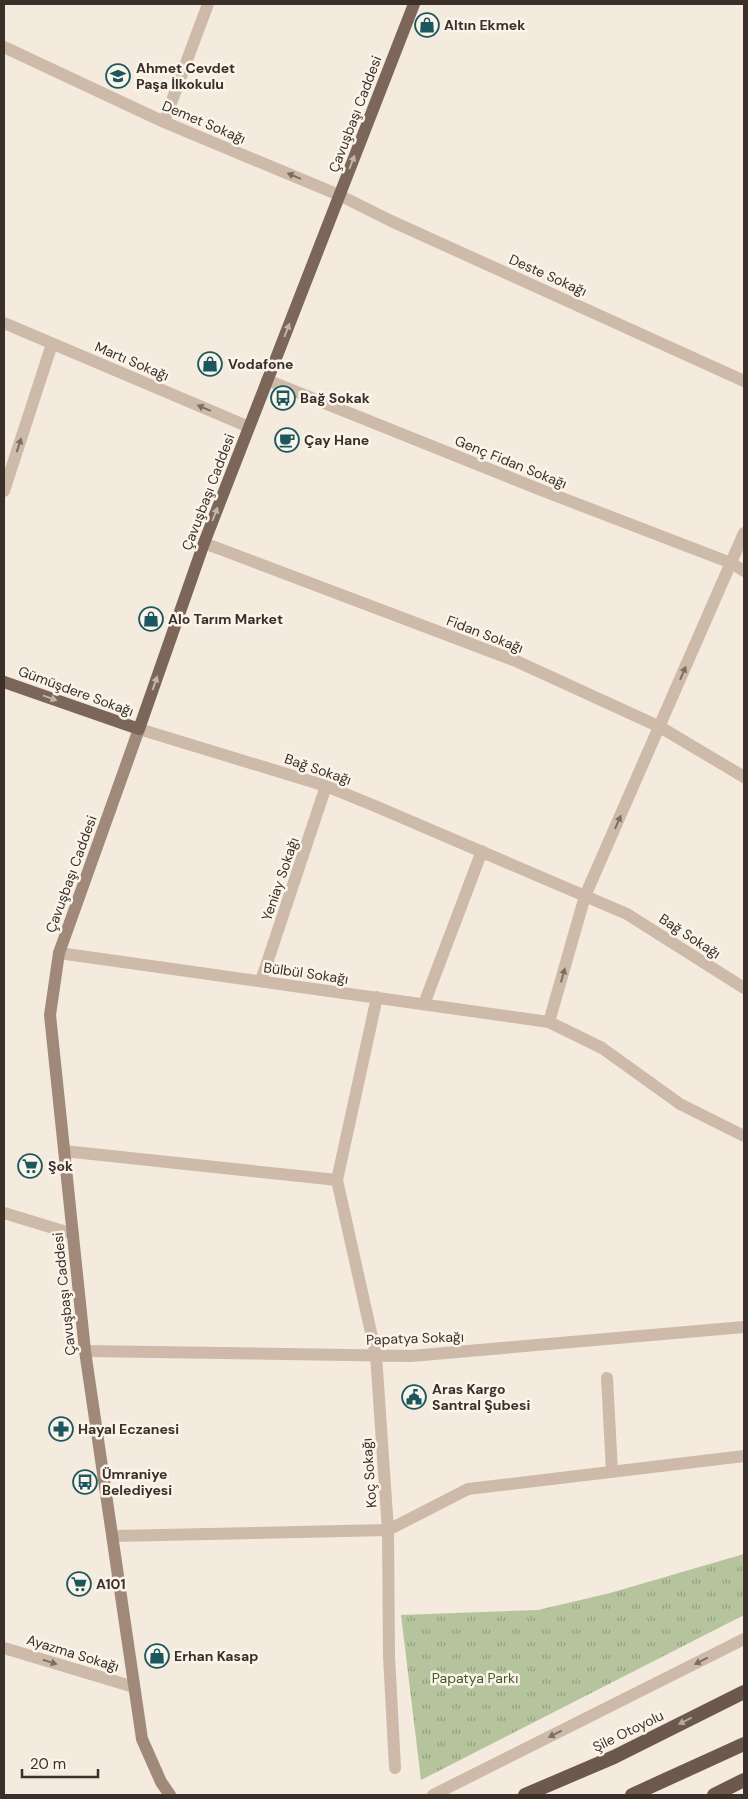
<svg xmlns="http://www.w3.org/2000/svg" width="748" height="1799" font-family="'DM Sans',sans-serif">
  <style>
    .park { fill: url(#park-tufts) }
    .lines { fill: none; stroke-linecap: round; stroke-linejoin: round }
    .minor { stroke: #cdbaa8; stroke-width: 12 }
    .tertiary { stroke: #cdbaa8; stroke-width: 12 }
    .secondary { stroke: #a18979; stroke-width: 12 }
    .primary { stroke: #7c6659; stroke-width: 12 }
    .trunk { stroke: #6c584c; stroke-width: 14 }
    .oneway { fill: #c2b4a9 }
    .oneway2 { fill: #7c6e62 }
    .oneway3 { fill: #b4a69b }
    .labels { text-anchor: middle; dominant-baseline: central; stroke-width: 5; stroke-linejoin: round; paint-order: stroke }
    .poi-label { font-size: 14px; font-weight: bold; fill: #3a2f29; stroke: #fbf4ea; text-anchor: start }
    .street-label { font-size: 14px; fill: #3a2f29; stroke: #fbf4ea }
    .park-label { font-size: 14px; fill: #475a2a; stroke: #fbf4ea }
  </style>
  <defs>
    <pattern id="park-tufts" width="24" height="20" patternUnits="userSpaceOnUse" patternTransform="scale(1.25)"><rect width="24" height="20" fill="#b5c49c"/><path d="M3 7l-1-3M5 7V3M7 7l1-3M15 17l-1-3M17 17v-4M19 17l1-3" fill="none" stroke="#94a07f"/></pattern>
  </defs>
  <rect width="100%" height="100%" fill="#f4eadd"/>
  <path class="park" d="M744,1554V1615L421,1780L401,1615L538,1610L610,1593Z"/>
  <g class="lines">
    <path class="minor" d="M4,47L164,122L339,195L389,220L744,381
      M164,122L208,4
      M4,323L249,427
      M267,380L541,490L731,563L744,571
      M4,491L52,344
      M204,543L516,661L660,727L744,777
      M139,729L326,786L375,806L627,914L744,988
      M59,953L549,1022L602,1048L680,1104L744,1136
      M261,981L326,786
      M424,1004L482,851
      M549,1022L585,896L744,533
      M64,1151L337,1180L377,997
      M337,1180L376,1355L388,1530L389,1656L395,1768
      M4,1213L73,1234
      M85,1351L411,1356L744,1327
      M607,1378L612,1472
      M113,1536L388,1530L468,1489L744,1456
      M4,1648L134,1687"/>
    <path class="tertiary" d="M433,1795L744,1639"/>
    <path class="secondary" d="M139,729L59,953L50,1015L85,1351L142,1739L161,1782L170,1795"/>
    <path class="primary" d="M4,682L139,729L204,543L414,4"/>
    <path class="trunk" d="M525,1795L614,1757L744,1692
      M632,1795L744,1744
      M714,1795L744,1780"/>
  </g>
  <defs><path id="oneway-solid" d="M-6-.8H1V-3.2L6.5 0L1 3.2V.8H-6Z" transform="scale(1.25)"/></defs>
  <g class="oneway">
    <use href="#oneway-solid" transform="translate(352 162) rotate(-69)"/>
    <use href="#oneway-solid" transform="translate(287 330) rotate(-69)"/>
    <use href="#oneway-solid" transform="translate(215 514) rotate(-69)"/>
    <use href="#oneway-solid" transform="translate(155 683) rotate(-71)"/>
    <use href="#oneway-solid" transform="translate(50 698) rotate(20)"/>
  </g>
  <g class="oneway2">
    <use href="#oneway-solid" transform="translate(294 176) rotate(-157)"/>
    <use href="#oneway-solid" transform="translate(204 408) rotate(-157)"/>
    <use href="#oneway-solid" transform="translate(19 445) rotate(-72)"/>
    <use href="#oneway-solid" transform="translate(683 673) rotate(-67)"/>
    <use href="#oneway-solid" transform="translate(618 822) rotate(-66)"/>
    <use href="#oneway-solid" transform="translate(563 975) rotate(-74)"/>
    <use href="#oneway-solid" transform="translate(701 1661) rotate(153)"/>
    <use href="#oneway-solid" transform="translate(50 1662) rotate(17)"/>
    <use href="#oneway-solid" transform="translate(555 1734) rotate(153)"/>
  </g>
  <use class="oneway3" href="#oneway-solid" transform="translate(685 1721) rotate(153)"/>
  <defs>
    <g id="shop-ring" transform="scale(1.25)"><circle r="9.5" fill="#fbf4ea" stroke="#1b575e" stroke-width="1.5"/><path d="M-5-2.5h2.3a2.7 3.5 0 0 1 5.4 0H5L5.5 6h-11ZM-1.5-2.5h3a1.5 2.3 0 0 0-3 0Z" fill="#1b575e"/></g>
    <g id="school-ring" transform="scale(1.25)"><circle r="9.5" fill="#fbf4ea" stroke="#1b575e" stroke-width="1.5"/><path d="M0-5L7-2L0 1L-7-2ZM-4 1L0 2.5L4 1V4Q0 6-4 4Z" fill="#1b575e"/></g>
    <g id="bus-ring" transform="scale(1.25)"><circle r="9.5" fill="#fbf4ea" stroke="#1b575e" stroke-width="1.5"/><path d="M-5-6H5V4H4V6H2V4H-2V6H-4V4H-5ZM-3.5-4V0h7V-4ZM-3.5 1.2v1.5H-2V1.2ZM2 1.2v1.5H3.5V1.2Z" fill="#1b575e"/></g>
    <g id="cafe-ring" transform="scale(1.25)"><circle r="9.5" fill="#fbf4ea" stroke="#1b575e" stroke-width="1.5"/><path d="M-5.5-4.5H6V0H3Q3 3.5 0 3.5H-2.5Q-5.5 3.5-5.5 0ZM3-3.2v2h1.7v-2ZM-6 4.5H4V6H-6Z" fill="#1b575e"/></g>
    <g id="supermarket-ring" transform="scale(1.25)"><circle r="9.5" fill="#fbf4ea" stroke="#1b575e" stroke-width="1.5"/><path d="M-6-5.5h2.5l.6 2H6L4.5 2H-2.5L-4.4-4H-6ZM-1.5 3.2a1.3 1.3 0 1 0 .1 0ZM3 3.2a1.3 1.3 0 1 0 .1 0Z" fill="#1b575e"/></g>
    <g id="civic-ring" transform="scale(1.25)"><circle r="9.5" fill="#fbf4ea" stroke="#1b575e" stroke-width="1.5"/><path d="M-.6-6.5H3V-4.5H.6V-3L4-1V1h2V6H-6V1h2V-1L-.6-3ZM-1.2 2.5V6h2.4V2.5Z" fill="#1b575e"/></g>
    <g id="pharmacy-ring" transform="scale(1.25)"><circle r="9.5" fill="#fbf4ea" stroke="#1b575e" stroke-width="1.5"/><path d="M-2-6h4v4h4v4h-4v4h-4v-4h-4v-4h4Z" fill="#1b575e"/></g>
  </defs>
  <g fill-rule="evenodd">
    <use href="#shop-ring" x="427" y="25"/>
    <use href="#school-ring" x="118" y="76"/>
    <use href="#shop-ring" x="210" y="364"/>
    <use href="#bus-ring" x="283" y="398"/>
    <use href="#cafe-ring" x="287" y="440"/>
    <use href="#shop-ring" x="151" y="619"/>
    <use href="#supermarket-ring" x="30" y="1166"/>
    <use href="#civic-ring" x="414" y="1397"/>
    <use href="#pharmacy-ring" x="61" y="1429"/>
    <use href="#bus-ring" x="85" y="1482"/>
    <use href="#supermarket-ring" x="79" y="1584"/>
    <use href="#shop-ring" x="157" y="1656"/>
  </g>
  <g class="labels">
    <g class="poi-label">
      <text x="444" y="25">Altın Ekmek</text>
      <text x="136" y="68">Ahmet Cevdet<tspan x="136" dy="16">Paşa İlkokulu</tspan></text>
      <text x="228" y="364">Vodafone</text>
      <text x="300" y="398">Bağ Sokak</text>
      <text x="304" y="440">Çay Hane</text>
      <text x="168" y="619">Alo Tarım Market</text>
      <text x="48" y="1166">Şok</text>
      <text x="432" y="1389">Aras Kargo<tspan x="432" dy="16">Santral Şubesi</tspan></text>
      <text x="78" y="1429">Hayal Eczanesi</text>
      <text x="102" y="1474">Ümraniye<tspan x="102" dy="16">Belediyesi</tspan></text>
      <text x="96" y="1584">A101</text>
      <text x="174" y="1656">Erhan Kasap</text>
    </g>
    <g class="street-label">
      <text transform="translate(355 114) rotate(-69)">Çavuşbaşı Caddesi</text>
      <text transform="translate(204 122) rotate(23)">Demet Sokağı</text>
      <text transform="translate(548 275) rotate(24)">Deste Sokağı</text>
      <text transform="translate(132 361) rotate(23)">Martı Sokağı</text>
      <text transform="translate(511 462) rotate(22)">Genç Fidan Sokağı</text>
      <text transform="translate(208 492) rotate(-69)">Çavuşbaşı Caddesi</text>
      <text transform="translate(485 634) rotate(21)">Fidan Sokağı</text>
      <text transform="translate(76 691) rotate(20)">Gümüşdere Sokağı</text>
      <text transform="translate(318 769) rotate(19)">Bağ Sokağı</text>
      <text transform="translate(71 874) rotate(-70)">Çavuşbaşı Caddesi</text>
      <text transform="translate(280 879) rotate(-71)">Yeniay Sokağı</text>
      <text transform="translate(690 936) rotate(33)">Bağ Sokağı</text>
      <text transform="translate(306 973) rotate(8)">Bülbül Sokağı</text>
      <text transform="translate(64 1294) rotate(-96)">Çavuşbaşı Caddesi</text>
      <text transform="translate(415 1338) rotate(-2)">Papatya Sokağı</text>
      <text transform="translate(369 1473) rotate(-94)">Koç Sokağı</text>
      <text transform="translate(73 1653) rotate(17)">Ayazma Sokağı</text>
      <text transform="translate(628 1731) rotate(-26)">Şile Otoyolu</text>
    </g>
    <g class="park-label">
      <text x="475" y="1678">Papatya Parkı</text>
    </g>
  </g>
  <rect width="748" height="1799" fill="none" stroke="#3a2f29" stroke-width="10"/>
  <path d="M22 1769v8h76v-8" fill="none" stroke="#3a2f29" stroke-width="2.5"/>
  <text x="30" y="1769" font-size="15" fill="#3a2f29" stroke="#fbf4ea" stroke-width="4" paint-order="stroke">20 m</text>
</svg>
